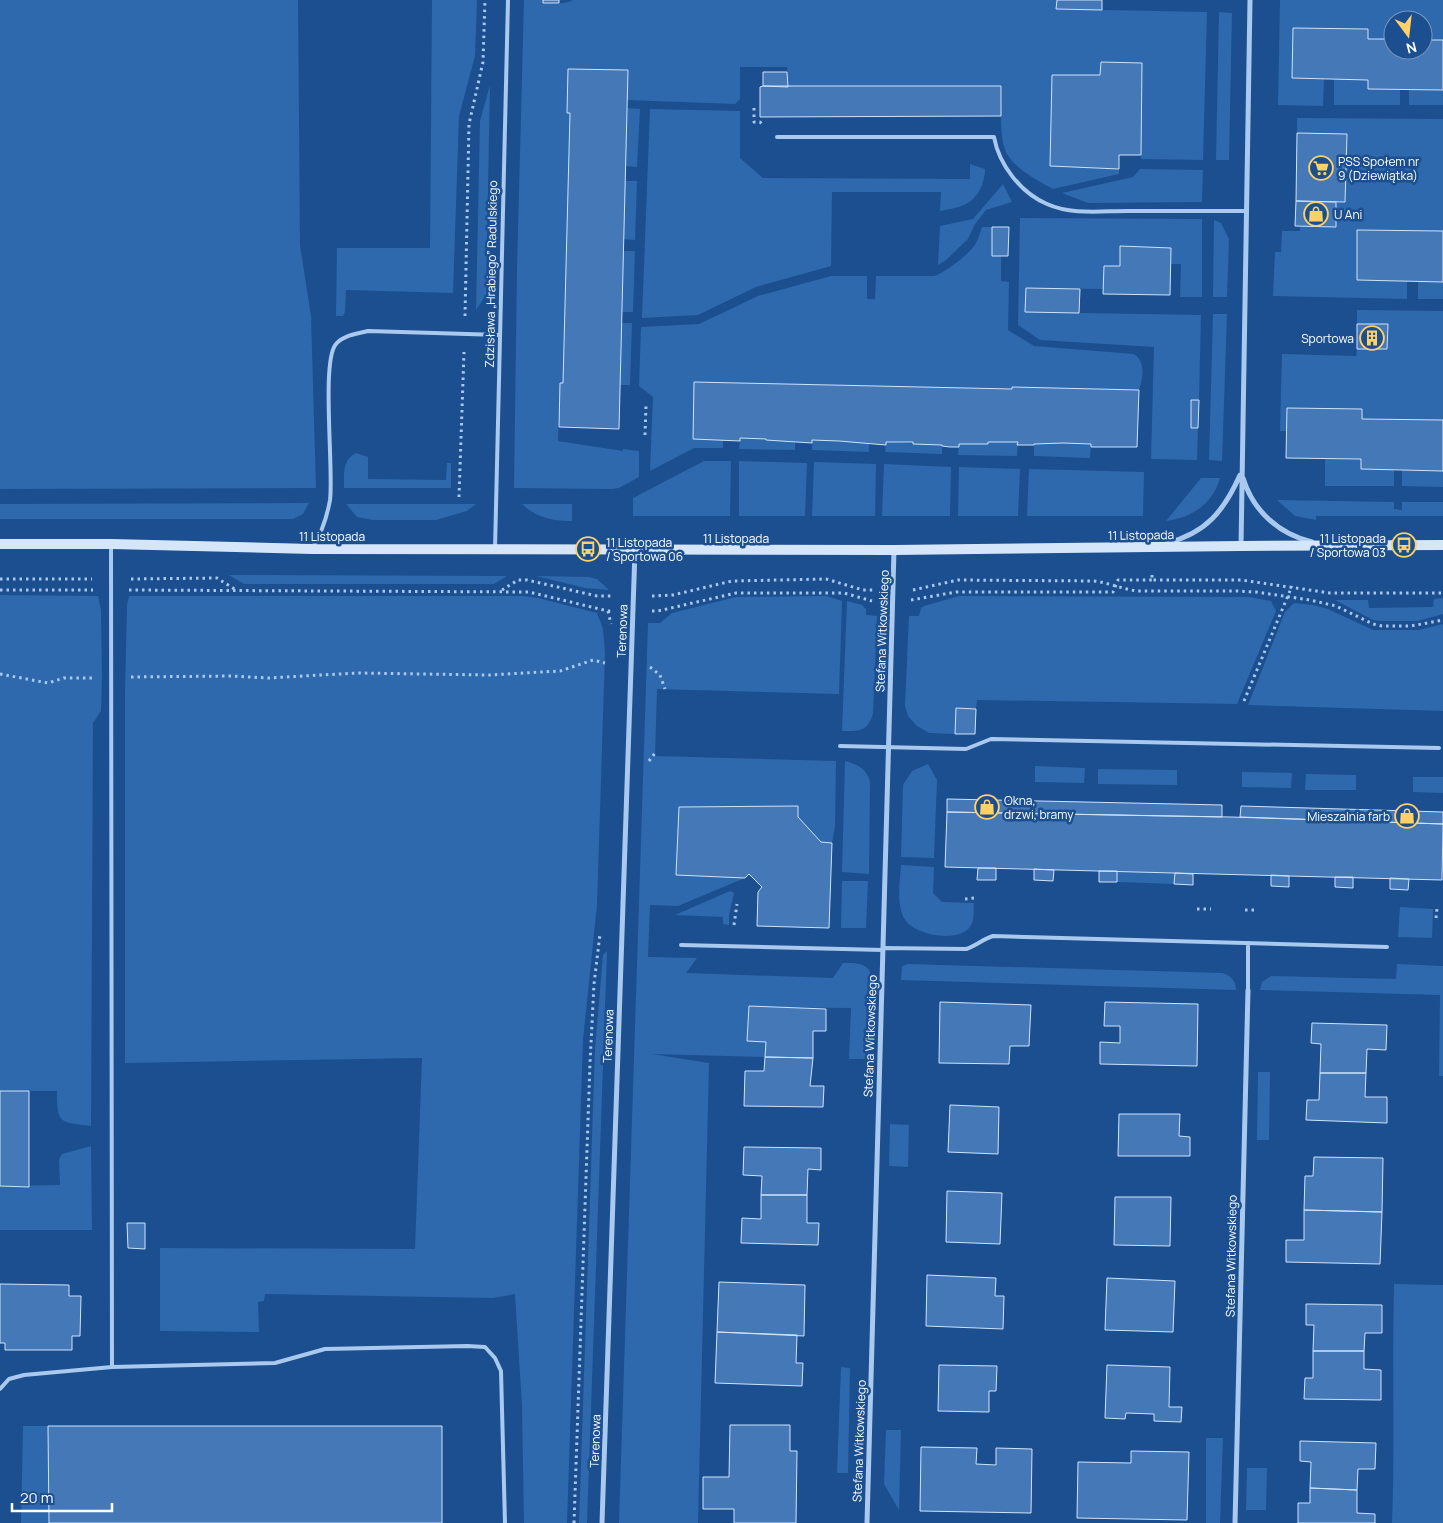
<svg xmlns="http://www.w3.org/2000/svg" width="1443" height="1523" font-family="Manrope,sans-serif">
  <style>
    .green { fill: #2e69ad }
    .building { fill: #4478b7; stroke: #cfe3fa }
    .lines { fill: none; stroke-linecap: round; stroke-linejoin: round }
    .path { stroke: #a9c9ee; stroke-width: 3; stroke-dasharray: 2.5 4; stroke-linecap: butt }
    .lane { stroke: #a9c9ee; stroke-width: 4 }
    .street { stroke: #a9c9ee; stroke-width: 5 }
    .secondary { stroke: #d6e6fa; stroke-width: 10 }
    .labels { text-anchor: middle; dominant-baseline: central; stroke-width: 5; stroke-linejoin: round; paint-order: stroke }
    .poi-label { font-size: 12px; fill: #fff; stroke: #1b4f8f; text-anchor: start }
    .street-label { font-size: 12px; fill: #fff; stroke: #1b4f8f }
  </style>
  <rect width="100%" height="100%" fill="#1b4f8f"/>
  <path class="green" d="M0,0H298L300,245L311,316L316,488L0,489Z
    M432,0H477L475,56L459,116L453,293L346,290L345,312L343,316H336L337,248H430Z
    M524,0H543V3C553,3 564,5 573,0H1057L1056,9L1207,12L1203,160L1141,159L1142,63L1101,62L1100,75H1052L1050,166L1119,169V174L1053,189C1037,180 1010,167 1004,147C999,128 1002,106 1001,86L788,87L787,67H740V99L735,104L627,100L628,70L568,69L567,113H570L563,383L560,384L558,441L623,451V449L639,451V477L619,488L612,489L514,488L517,268Z
    M1280,0H1443V40H1423V20H1393V39H1368V29L1293,28L1292,78L1324,79L1323,106L1278,105Z
    M1219,12L1232,13L1229,160H1216Z
    M1334,79L1368,80V89L1400,90V105H1334Z
    M490,85L486,295L476,310L480,121Z
    M1409,90H1443V105H1409Z
    M627,108L640,109L637,167L625,166Z
    M650,109L740,111V158L763,178L970,179V164L985,169C985,183 978,199 964,205C957,208 948,209 940,211L941,192H832L831,266L756,287L698,315L642,318Z
    M1297,118L1443,119V231L1357,230V280L1407,281V299L1273,296L1275,252H1281L1282,231H1300V226L1336,227V202L1345,201L1347,135L1297,133Z
    M1140,169L1203,170L1202,202L1088,203L1062,193L1133,177Z
    M625,181H637L635,240L623,239Z
    M1003,184L1012,202L986,210L975,224L968,239L946,260L938,265L940,226L973,219Z
    M1020,218L1202,219V297H1180L1181,264H1171V248L1120,246V266H1104L1103,289L1026,288L1025,312L1201,315L1199,400H1191V428H1198L1197,460L1151,459L1154,347L1040,340L1018,325Z
    M1214,220L1221,223L1229,239L1227,297H1213Z
    M982,227H992V256H1001V281L1009,282L1008,330L1034,346L1134,354C1146,362 1143,378 1139,390L1012,387V389L695,382L693,438L723,439V448H694L650,471L653,397L639,386L641,327L699,324L758,296L831,276H867V299H875L876,276H934C946,272 970,254 976,243C979,238 980,232 982,227Z
    M623,251H635L633,312H622Z
    M1418,281L1443,282V299H1418Z
    M1357,310L1443,311V420L1362,419V409L1287,408V431H1280L1282,354L1356,356L1357,349H1387L1388,324H1357Z
    M1213,314H1227L1222,461L1209,460Z
    M621,323H632L630,385H620Z
    M740,438L795,441V450L739,449Z
    M812,440L869,443V452L812,450Z
    M886,442L942,445V454L885,452Z
    M988,442H1018L1017,456L958,455L959,444H988Z
    M1063,443L1091,444L1090,458L1034,456V444Z
    M356,453L368,457V479L446,480L447,463H451V488H344C344,474 342,460 356,453Z
    M1325,459H1361V469L1394,470V486H1325Z
    M704,461H731L730,516H633V498Z
    M739,461L807,463L805,516H739Z
    M814,462L876,464L875,516H812Z
    M884,464L951,467L950,516H882Z
    M959,467L1020,469L1018,516H958Z
    M1029,469L1144,472L1143,516H1027Z
    M1402,470L1443,471V487L1402,486Z
    M1201,478H1220C1213,504 1191,518 1166,521Z
    M1277,500L1394,502V509L1402,510V502H1443V516H1316V520L1295,516Z
    M309,503L303,514L293,519H0V504Z
    M346,504H476L467,511L436,520H373L357,517Z
    M522,504H572V521C553,521 536,518 522,504Z
    M229,575L507,576L494,584H244Z
    M536,576L589,577L597,579L609,590L585,588Z
    M0,595L98,596L101,610L102,677L101,711L93,723L91,1126C59,1122 57,1124 57,1091H0Z
    M129,596H522L538,598L597,613L603,629L605,653L597,905L583,1040L567,1523H524L522,1406L515,1294L493,1298L265,1294L264,1301L258,1302L259,1332L160,1331V1248L415,1249L422,1058L125,1063V692L127,605Z
    M826,596L842,601L839,694L657,689L655,756L836,761L835,827L832,843L821,842L798,817V806L679,807L676,875L745,878L678,906L650,905L648,957L697,958L686,973L833,978L843,963C856,963 870,962 872,979L867,1059H849L851,1008L749,1007L747,1041L766,1042L765,1057L652,1054L709,1063L698,1523H619L648,623H660L672,613L736,597Z
    M959,596L1249,597L1271,601L1276,611L1237,704L977,700L976,709H956L955,734L929,733L917,726L908,716L905,706L909,616H919L921,608L924,606Z
    M1443,598V614L1418,621H1380L1373,620L1335,600H1368L1369,608L1433,607L1434,599Z
    M847,601L862,605L866,609V615L877,616L873,714C867,732 860,731 842,731Z
    M1294,603L1313,605L1328,609L1373,630H1419L1443,624V711L1248,705L1285,612Z
    M845,761C857,764 867,769 870,782L869,874L842,872Z
    M928,764L937,780L934,858L901,857L903,785L912,771Z
    M1035,766L1085,768L1084,783L1035,782Z
    M1098,769L1177,770V785L1098,784Z
    M1242,772L1292,773L1291,788L1242,787Z
    M1306,774L1356,775V790H1305Z
    M1413,777H1443V793L1413,792Z
    M901,865L934,867L933,893L942,902L974,903C973,909 975,919 971,925C962,944 913,936 904,918C896,903 900,882 901,865Z
    M1117,871L1175,873L1174,884L1117,882Z
    M842,881H868L866,928H841Z
    M730,891L734,893L729,915V925L723,924V917L675,915Z
    M1400,907L1433,909L1432,938L1398,937Z
    M607,951L587,1523H579L595,1049L603,955Z
    M908,964L1222,973C1231,975 1236,981 1236,990L901,980L902,966Z
    M1397,964L1443,966V1076H1439L1440,995L1260,990L1262,982L1271,976L1396,979Z
    M1258,1072H1270L1269,1140H1257Z
    M890,1124L909,1125L908,1167L889,1166Z
    M91,1146L92,1230H0V1186L60,1185L59,1159L62,1154Z
    M1394,1284L1443,1285V1523H1392C1395,1443 1392,1364 1394,1284Z
    M841,1367L850,1368L848,1473H837Z
    M23,1426H48L49,1523H21Z
    M886,1430H901L899,1510L884,1484Z
    M1206,1438H1223L1220,1523H1206Z
    M1247,1468H1267L1266,1510H1246Z"/>
  <path class="building" d="M543,0H559V3H543Z
    M1057,0H1102V10L1056,9Z
    M1293,28L1368,29V39H1393V50H1423V40H1443V90L1368,89V80L1292,78Z
    M1101,62L1142,63L1141,155H1119V169L1050,166L1052,75H1100Z
    M568,69L628,70L619,429L559,427L560,383H563L570,113H567Z
    M763,72H787L788,87L763,86Z
    M763,86H1001V116L760,117V87Z
    M1297,133L1347,134L1345,202L1296,201Z
    M1296,201L1336,202V227L1295,226Z
    M992,227H1009L1008,256H992Z
    M1357,230L1443,231V282L1357,280Z
    M1120,246L1171,248L1170,295L1103,294L1104,266H1120Z
    M1026,288L1080,289L1079,313L1025,312Z
    M1357,324H1388L1387,349H1357Z
    M694,382L1012,389V387L1139,390L1137,447H1091V444L1063,443L1034,444V445H1017L1018,442H988V444H959V447H950L942,446V445L913,444V442H886V445L839,441L812,440V443L766,440V439L740,438V441L693,439Z
    M1191,400H1199L1198,428H1191Z
    M1287,408L1362,409V419L1443,420V471L1361,469V459L1286,458Z
    M956,708L976,709L975,734H955Z
    M947,799L1222,805V817L947,812Z
    M798,806V817L821,842L832,843L829,928L757,926L758,892L762,887L749,874L745,878L676,875L679,807Z
    M1241,806L1443,812V824L1240,817Z
    M947,812L1231,817L1443,824L1442,880L945,867Z
    M978,868H996V880H977Z
    M1034,869L1054,870L1053,881L1034,880Z
    M1099,871H1117V882H1099Z
    M1175,873L1193,874V885L1174,884Z
    M1271,875L1289,876V887L1271,886Z
    M1335,877H1353V888L1335,887Z
    M1390,878L1409,879L1408,890L1390,889Z
    M940,1002L1031,1005L1029,1046H1010L1009,1064L939,1063Z
    M1105,1002L1198,1004L1197,1066L1100,1064V1042L1120,1043V1026H1104Z
    M749,1006L826,1009V1031H813V1058L765,1057L766,1042L747,1041Z
    M1312,1023L1387,1025L1386,1050L1367,1049L1366,1073H1320L1321,1044L1311,1043Z
    M765,1057L813,1058L810,1086H824L823,1107L744,1106L745,1071H764Z
    M1320,1073H1366L1365,1097H1387V1123L1306,1120L1307,1100H1319Z
    M0,1091H29V1187L0,1186Z
    M950,1105L999,1107L998,1154L948,1152Z
    M1119,1114H1180L1179,1136L1190,1137V1156H1118Z
    M744,1147L821,1148V1170L808,1169L807,1195H761L762,1176L743,1175Z
    M1314,1157L1383,1158L1382,1212L1304,1210L1305,1176H1313Z
    M947,1191L1002,1193L1000,1244L946,1242Z
    M761,1195H807V1223H819L818,1245L741,1243L742,1218L761,1219Z
    M1115,1197H1171L1170,1246L1114,1245Z
    M1304,1210L1382,1212L1380,1264L1286,1262V1240H1304Z
    M127,1223H145V1249L128,1248Z
    M927,1275L996,1278L995,1296H1004L1003,1329L926,1326Z
    M1107,1278L1175,1281L1173,1332L1105,1330Z
    M719,1282L805,1285L804,1336L717,1332Z
    M0,1284L69,1285V1296H81L80,1336H72V1350H5V1343H0Z
    M1306,1304L1382,1305V1333H1365L1364,1351H1313L1314,1325H1306Z
    M717,1332L797,1335L796,1363H803L802,1386L715,1383Z
    M1313,1351H1364V1369L1381,1370V1400L1304,1399L1305,1378H1313Z
    M939,1365L997,1366L996,1391H989V1412L938,1411Z
    M1107,1365L1170,1367L1169,1407H1182L1181,1422L1154,1421V1414L1126,1413L1125,1419L1105,1418Z
    M730,1425H790V1451H797L796,1523H734V1509H703V1477H729Z
    M48,1426H442V1523H49Z
    M1300,1441L1376,1443L1375,1469H1358L1357,1490L1310,1488L1311,1462L1300,1461Z
    M921,1447L977,1448L976,1464L996,1465V1448L1032,1449L1031,1513L920,1511Z
    M1131,1451L1189,1452L1187,1520L1077,1518L1078,1462L1131,1463Z
    M1310,1488L1357,1490V1513L1375,1514V1523H1298V1503H1310Z"/>
  <g class="lines">
    <path class="path" d="M754,108V122H760L763,125
      M465,316L469,124L483,62L485,0
      M645,435L646,406
      M459,497L464,352
      M1152,575V580H1241L1330,593H1443
      M0,579H92
      M131,579L217,578L236,590
      M0,590H93
      M129,590L529,592L608,611H613
      M502,590L518,580H527L597,596H613
      M913,590L958,580L1094,581C1109,583 1123,589 1137,591H1236L1256,592L1310,600L1336,606L1373,624L1382,626H1411L1443,620
      M652,596L673,595L732,581L826,579L863,590H875
      M911,600L956,592H1113L1118,580H1152
      M608,611L611,624
      M652,611H658L736,593H844L872,601
      M650,667L660,675L665,689
      M0,674L48,683L64,678H92
      M131,677L232,676L268,678L357,673L489,675L560,671L593,660L605,663
      M1244,701L1292,586
      M649,761L655,753
      M965,899L974,898
      M1197,909H1211
      M1245,910H1258
      M1436,918L1437,908
      M734,925L737,904
      M574,1523L590,1063L594,984L600,934"/>
    <path class="lane" d="M777,137H994C999,165 1021,193 1047,204C1071,215 1101,211 1127,211C1167,211 1206,211 1246,211
      M111,545L112,1367
      M313,547C322,532 327,517 330,500C334,471 321,361 336,344C343,335 357,334 368,331L500,335
      M495,549L508,0
      M840,746L966,749L991,739L1439,748
      M681,945L883,950
      M883,948L966,949C976,946 983,939 993,936L1387,947
      M1248,990V943
      M0,1389L9,1379L24,1375L112,1367L275,1363L325,1349L467,1346L485,1347L495,1358L501,1371L505,1523"/>
    <path class="street" d="M1243,478C1253,511 1279,534 1312,542
      M1167,543C1206,533 1224,511 1240,475
      M1241,546L1250,0
      M602,1523L635,550
      M867,1523L894,550
      M1235,1523L1248,990"/>
    <path class="secondary" d="M0,544H111L312,549L894,550L1241,546L1443,545"/>
  </g>
  <defs>
    <g id="supermarket-ring" transform="scale(1.25)"><circle r="9.5" fill="#1b4f8f" stroke="#ffd166" stroke-width="1.5"/><path d="M-6-5.5h2.5l.6 2H6L4.5 2H-2.5L-4.4-4H-6ZM-1.5 3.2a1.3 1.3 0 1 0 .1 0ZM3 3.2a1.3 1.3 0 1 0 .1 0Z" fill="#ffd166"/></g>
    <g id="shop-ring" transform="scale(1.25)"><circle r="9.5" fill="#1b4f8f" stroke="#ffd166" stroke-width="1.5"/><path d="M-5-2.5h2.3a2.7 3.5 0 0 1 5.4 0H5L5.5 6h-11ZM-1.5-2.5h3a1.5 2.3 0 0 0-3 0Z" fill="#ffd166"/></g>
    <g id="building-ring" transform="scale(1.25)"><circle r="9.5" fill="#1b4f8f" stroke="#ffd166" stroke-width="1.5"/><path d="M-4-6H4V6H1V3H-1V6H-4ZM-2.5-4.3h1.7v1.8h-1.7ZM.8-4.3h1.7v1.8H.8ZM-2.5-1h1.7V.8h-1.7ZM.8-1h1.7V.8H.8Z" fill="#ffd166"/></g>
    <g id="bus-ring" transform="scale(1.25)"><circle r="9.5" fill="#1b4f8f" stroke="#ffd166" stroke-width="1.5"/><path d="M-5-6H5V4H4V6H2V4H-2V6H-4V4H-5ZM-3.5-4V0h7V-4ZM-3.5 1.2v1.5H-2V1.2ZM2 1.2v1.5H3.5V1.2Z" fill="#ffd166"/></g>
  </defs>
  <g fill-rule="evenodd">
    <use href="#supermarket-ring" x="1321" y="168"/>
    <use href="#shop-ring" x="1316" y="214"/>
    <use href="#building-ring" x="1372" y="338"/>
    <use href="#bus-ring" x="1404" y="545"/>
    <use href="#bus-ring" x="588" y="549"/>
    <use href="#shop-ring" x="987" y="807"/>
    <use href="#shop-ring" x="1407" y="816"/>
  </g>
  <g class="labels">
    <g class="poi-label">
      <text x="1338" y="161">PSS Społem nr<tspan x="1338" dy="14">9 (Dziewiątka)</tspan></text>
      <text x="1334" y="214">U Ani</text>
      <text x="1354" y="338" text-anchor="end">Sportowa</text>
      <text x="1386" y="538" text-anchor="end">11 Listopada<tspan x="1386" dy="14">/ Sportowa 03</tspan></text>
      <text x="606" y="542">11 Listopada<tspan x="606" dy="14">/ Sportowa 06</tspan></text>
      <text x="1004" y="800">Okna,<tspan x="1004" dy="14">drzwi, bramy</tspan></text>
      <text x="1390" y="816" text-anchor="end">Mieszalnia farb</text>
    </g>
    <g class="street-label">
      <text transform="translate(491 274) rotate(-89)">Zdzisława „Hrabiego” Radulskiego</text>
      <text transform="translate(1141 535) rotate(-1)">11 Listopada</text>
      <text x="332" y="536">11 Listopada</text>
      <text x="736" y="538">11 Listopada</text>
      <text transform="translate(622 631) rotate(-88)">Terenowa</text>
      <text transform="translate(882 631) rotate(-88)">Stefana Witkowskiego</text>
      <text transform="translate(608 1036) rotate(-88)">Terenowa</text>
      <text transform="translate(870 1036) rotate(-88)">Stefana Witkowskiego</text>
      <text transform="translate(1231 1256) rotate(-89)">Stefana Witkowskiego</text>
      <text transform="translate(595 1441) rotate(-88)">Terenowa</text>
      <text transform="translate(859 1441) rotate(-88)">Stefana Witkowskiego</text>
    </g>
  </g>
  <g transform="translate(1408 35) rotate(165)"><circle r="24" fill="#1b4f8f" stroke="#7695bc"/>
  <path d="M0-4L9 19L0 12L-9 19Z" fill="#ffd166"/>
  <text y="-8" font-size="14" font-weight="bold" text-anchor="middle" fill="#ffffff">N</text>
  </g>
  <path d="M12 1503v8h100v-8" fill="none" stroke="#ffffff" stroke-width="2.5"/>
  <text x="20" y="1503" font-size="15" fill="#ffffff" stroke="#1b4f8f" stroke-width="4" paint-order="stroke">20 m</text>
</svg>
